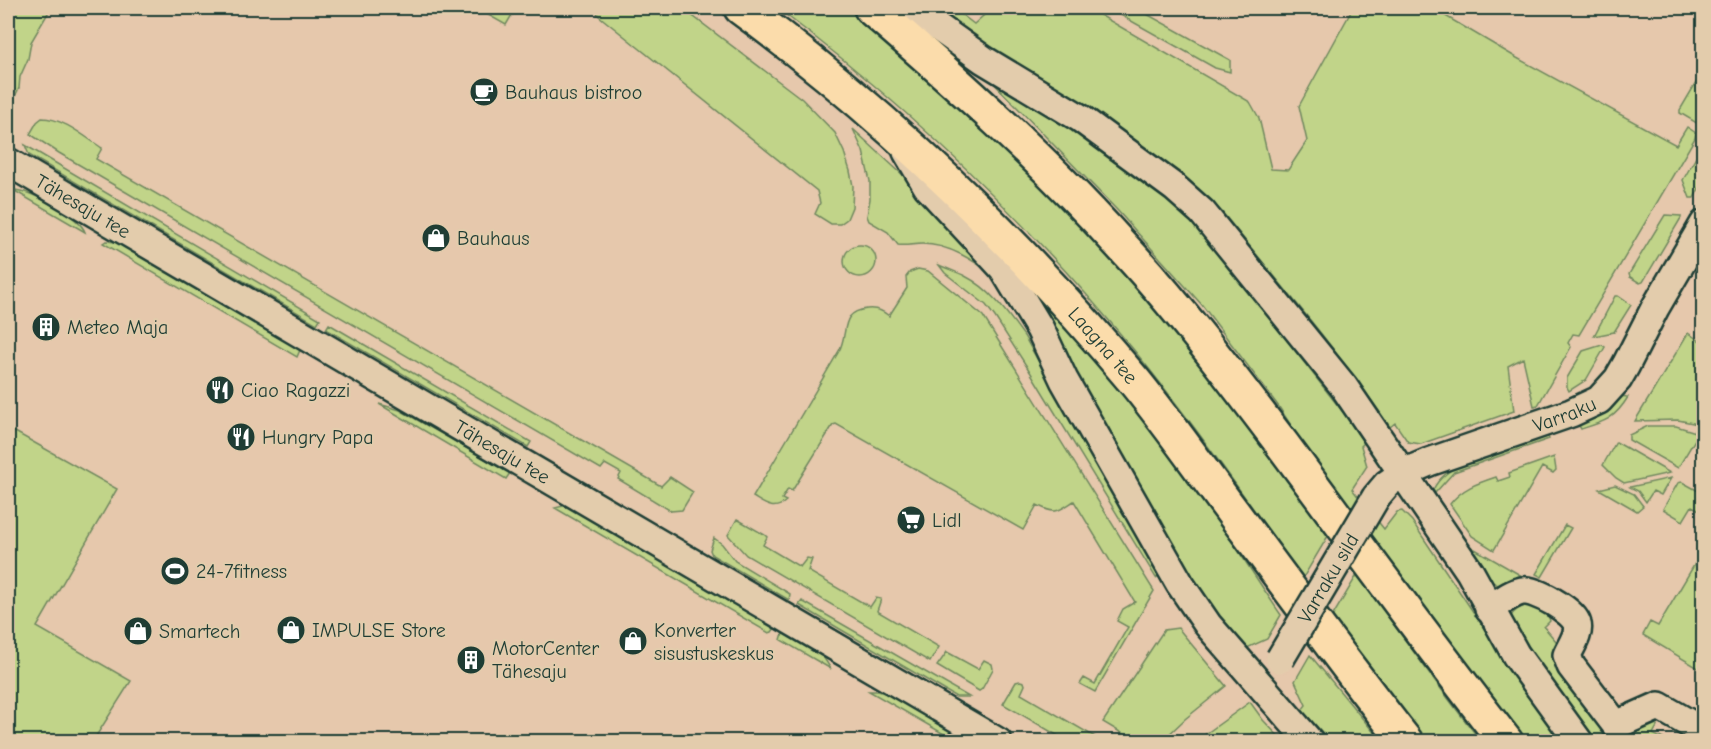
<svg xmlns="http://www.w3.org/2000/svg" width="1711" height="749" font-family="'Comic Neue',sans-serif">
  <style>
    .green { fill: #c1d489; stroke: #70885e; stroke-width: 1.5 }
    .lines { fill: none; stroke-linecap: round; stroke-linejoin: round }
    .minor-casing { stroke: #1f3d34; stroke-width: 32 }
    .major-casing { stroke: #1f3d34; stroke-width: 38 }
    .minor { stroke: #e3ccac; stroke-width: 27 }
    .major { stroke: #fbdcab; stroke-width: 33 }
    .minor-bridge-casing { stroke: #1f3d34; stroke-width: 32; stroke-linecap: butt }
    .minor-bridge { stroke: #e3ccac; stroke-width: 27 }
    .labels { text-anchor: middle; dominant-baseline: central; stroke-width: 4.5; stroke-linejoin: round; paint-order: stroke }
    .poi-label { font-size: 20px; fill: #1f3d34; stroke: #e3ccac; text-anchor: start }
    .street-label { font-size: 20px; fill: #1f3d34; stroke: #e3ccac }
  </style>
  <rect width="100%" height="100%" fill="#e6c8ac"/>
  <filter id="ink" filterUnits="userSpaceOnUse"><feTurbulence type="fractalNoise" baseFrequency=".0167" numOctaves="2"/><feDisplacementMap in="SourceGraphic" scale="12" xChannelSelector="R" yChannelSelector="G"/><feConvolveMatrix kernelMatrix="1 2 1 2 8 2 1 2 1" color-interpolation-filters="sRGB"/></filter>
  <g filter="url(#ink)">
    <path class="green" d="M8,8H51L31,42L28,59L20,77L19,88L8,111Z
      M476,8H516L506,25Z
      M596,8H682L802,99L835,133L844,152L850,171L853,186L852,207L847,219L840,224H831L815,214L820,203L817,191L604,20L598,15Z
      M777,8H847L938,84L1060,200L1175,330L1233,405L1328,536L1303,578C1247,501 1193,422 1133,349C1028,222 908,106 777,8Z
      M940,8H953L974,24L992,8H1088L1250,102L1259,118L1271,169L1288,170L1307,141L1299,106L1353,8H1432L1517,58L1676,145L1687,127L1696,133L1695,138L1579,335L1573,334L1568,343L1571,347L1538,405L1534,406L1523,358L1508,366L1514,411L1421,444L1408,442L1395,423L1390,427C1339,351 1279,283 1222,212L1208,199L1069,101L949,25L940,12Z
      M1108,8H1136L1230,60V72L1215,68Z
      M979,68L1061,116L1162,190L1212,245L1346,416L1364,443L1361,446L1367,466L1352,489L1384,529L1397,512L1402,511L1412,521L1488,634L1569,741H1524L1342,504L1279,407L1202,305L1117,210Z
      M1703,71V124L1700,125L1680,113V110Z
      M42,118C63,118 85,137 102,148L96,159L661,486L670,477L693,492L682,510L671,511L618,479L621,473L605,464L601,469L59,153L30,134L37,122Z
      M853,129L919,190L996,277C975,261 949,244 922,244C914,244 906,246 898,245L888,232L869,221L867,216L870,199V181L863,151Z
      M25,145L320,319L317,324L29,155Z
      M1703,145V181L1694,198H1690L1683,180Z
      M13,190C30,190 79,216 85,232Z
      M1665,215L1681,216V218L1643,282L1640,283L1630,277L1629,274Z
      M106,241L116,242L300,350L297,357L103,243Z
      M844 261a16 16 0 1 1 32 0a16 16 0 1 1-32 0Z
      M939,265C948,269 957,272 965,276C991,289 1008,314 1024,336L1160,575L1156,578L1029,370L995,317L986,305L945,273Z
      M918,269L928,271L983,316L1154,591L1095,692L1080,684L1084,678L1095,684L1128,627L1117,621L1123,609L1135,602L1074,501C1057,512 1056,515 1037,505L1023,530L836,424L833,425L792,491L788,489L782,499L786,501C774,512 765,504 753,497L839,351C849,332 839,312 867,309C876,308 882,310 889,316L907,288L906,277L910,272Z
      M1019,274C1071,331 1123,389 1170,452C1209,505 1244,560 1281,615L1267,639L1247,648L1241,646L1213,617Z
      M1615,296H1618L1631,305L1614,332L1594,336Z
      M329,324L531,442L528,447L326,329Z
      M1688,333L1703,343V425L1678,420L1635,421Z
      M1602,345L1605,347L1586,380L1569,391L1567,387V378L1583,351Z
      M1619,396L1628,397C1615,419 1604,422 1581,429L1578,424C1596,417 1607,411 1619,396Z
      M379,404L400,410L510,473L506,479Z
      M1648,426H1676L1699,433L1678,468L1629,440V435Z
      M8,428L117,489L37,627L131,681L93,741H8V467L9,463Z
      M1546,433L1549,439L1454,472L1435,493L1433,490C1446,459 1515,443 1546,433Z
      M1616,442L1670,473L1624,483L1616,478L1603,465Z
      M1554,457L1556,470L1553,473L1542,467L1494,550L1472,536L1450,504C1462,488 1478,483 1496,477L1498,481L1510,477L1509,473Z
      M1671,478L1661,495L1653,491L1646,502L1638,491L1630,487Z
      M1682,482L1704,494L1703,512L1692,506L1683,521L1663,509L1678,483Z
      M1615,485L1634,494L1643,506L1637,511L1599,489Z
      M563,506L568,507L775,628L772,632L769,633L555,508Z
      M737,519L765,535L767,537L763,545L800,567L807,558L812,559L808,571L870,607L876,598L881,599L877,611L939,647L930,662L746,555L728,535Z
      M1565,525L1571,528L1542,577L1536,574Z
      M714,538L722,544L735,561L790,594L789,600L712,555L710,550Z
      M1466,544L1522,576L1517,577L1498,585L1492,582Z
      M1703,550V671L1643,635L1650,622L1658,626Z
      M1357,575C1399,630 1438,688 1481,741H1426L1332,617Z
      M802,601L969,697H956L799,605Z
      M1531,604L1552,613L1549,618L1550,621L1544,627L1556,641L1566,636L1559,666L1616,741H1597L1508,622C1512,611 1520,607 1531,604Z
      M1178,628L1226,686L1185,719L1162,741H1135L1103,722L1164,630Z
      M783,633L822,655L831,669L781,640Z
      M947,652L978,669L984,660L992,664L993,669L982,689L979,691L937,666Z
      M1310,655L1381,741H1330L1302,710L1306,705L1295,681Z
      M1020,681L1024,682L1025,685L1021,694L1102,741H1067L1003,704L1016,682Z
      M869,691H878L891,695L968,741H956Z
      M1250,702L1263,720L1283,741H1196Z
      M1653,716L1660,721L1653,734L1667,741L1636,742C1634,729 1644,724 1653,716Z"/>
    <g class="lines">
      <g class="minor-casing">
        <g id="minor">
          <path d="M911,8L984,60L1080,118L1175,188L1202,212L1344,387L1470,572L1516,655L1579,742"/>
          <path d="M907,152L927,186L1003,268L1040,329L1064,380L1180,584L1208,625L1310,742"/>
          <path id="s1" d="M8,162L998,742"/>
          <path id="s2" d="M1376,497L1387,484L1403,473L1429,462L1571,413L1599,400L1618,379L1626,365L1655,308L1704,224"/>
          <path d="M1489,609C1499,603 1511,593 1522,591C1535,589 1574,611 1577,624C1580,633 1571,646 1567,655L1571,666L1616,725L1659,706L1704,732"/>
        </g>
      </g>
      <g class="major-casing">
        <g id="major">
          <path id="s3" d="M741,8C888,115 1018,243 1135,382C1170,425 1201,470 1234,514C1291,591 1347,667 1406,742"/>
          <path d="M871,8C957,82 1042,158 1119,243C1179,307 1232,378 1285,448C1358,546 1430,645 1506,742"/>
        </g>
      </g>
      <use href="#minor" class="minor"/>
      <use href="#major" class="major"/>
      <g class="minor-bridge-casing">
        <g id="minor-bridge">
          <path id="s4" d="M1280,659L1376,497"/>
        </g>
      </g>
      <use href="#minor-bridge" class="minor-bridge"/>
    </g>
  </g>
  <defs>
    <g id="cafe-disc" transform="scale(1.5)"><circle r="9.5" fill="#1f3d34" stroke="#e3ccac"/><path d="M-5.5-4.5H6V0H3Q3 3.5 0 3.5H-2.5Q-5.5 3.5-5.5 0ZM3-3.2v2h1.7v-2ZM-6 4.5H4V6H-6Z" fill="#fff"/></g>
    <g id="shop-disc" transform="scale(1.5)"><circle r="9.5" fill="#1f3d34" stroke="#e3ccac"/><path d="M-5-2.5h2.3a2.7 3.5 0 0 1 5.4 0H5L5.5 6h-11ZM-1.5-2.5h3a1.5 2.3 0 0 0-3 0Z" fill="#fff"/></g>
    <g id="building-disc" transform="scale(1.5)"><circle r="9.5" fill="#1f3d34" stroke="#e3ccac"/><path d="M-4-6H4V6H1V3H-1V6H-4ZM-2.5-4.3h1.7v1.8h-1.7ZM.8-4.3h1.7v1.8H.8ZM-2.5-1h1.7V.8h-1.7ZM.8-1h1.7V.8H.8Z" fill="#fff"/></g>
    <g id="restaurant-disc" transform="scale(1.5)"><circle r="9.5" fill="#1f3d34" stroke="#e3ccac"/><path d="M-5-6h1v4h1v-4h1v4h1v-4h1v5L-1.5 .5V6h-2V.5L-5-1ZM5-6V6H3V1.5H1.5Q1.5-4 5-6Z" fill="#fff"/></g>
    <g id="supermarket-disc" transform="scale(1.5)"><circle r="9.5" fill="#1f3d34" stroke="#e3ccac"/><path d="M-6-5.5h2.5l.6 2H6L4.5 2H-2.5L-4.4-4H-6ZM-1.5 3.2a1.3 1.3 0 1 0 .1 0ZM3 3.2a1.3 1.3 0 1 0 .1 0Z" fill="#fff"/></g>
    <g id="stadium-disc" transform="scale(1.5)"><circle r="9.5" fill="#1f3d34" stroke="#e3ccac"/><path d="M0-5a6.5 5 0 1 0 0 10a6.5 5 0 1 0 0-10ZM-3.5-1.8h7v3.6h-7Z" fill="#fff"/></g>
  </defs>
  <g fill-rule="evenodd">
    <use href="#cafe-disc" x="484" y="92"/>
    <use href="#shop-disc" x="436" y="238"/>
    <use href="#building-disc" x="46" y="327"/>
    <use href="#restaurant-disc" x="220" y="390"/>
    <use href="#restaurant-disc" x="241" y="437"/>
    <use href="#supermarket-disc" x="911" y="520"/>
    <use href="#stadium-disc" x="175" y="571"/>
    <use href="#shop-disc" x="291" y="630"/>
    <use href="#shop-disc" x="138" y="631"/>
    <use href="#shop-disc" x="633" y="641"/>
    <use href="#building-disc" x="471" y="660"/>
  </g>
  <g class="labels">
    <g class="poi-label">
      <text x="505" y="92">Bauhaus bistroo</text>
      <text x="457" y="238">Bauhaus</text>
      <text x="67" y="327">Meteo Maja</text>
      <text x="241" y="390">Ciao Ragazzi</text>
      <text x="262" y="437">Hungry Papa</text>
      <text x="932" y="520">Lidl</text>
      <text x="196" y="571">24-7fitness</text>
      <text x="312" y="630">IMPULSE Store</text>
      <text x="654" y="630">Konverter<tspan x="654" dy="23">sisustuskeskus</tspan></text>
      <text x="159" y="631">Smartech</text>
      <text x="492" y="648">MotorCenter<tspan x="492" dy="23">Tähesaju</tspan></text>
    </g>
    <g class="street-label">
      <text stroke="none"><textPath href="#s1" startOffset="87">Tähesaju tee</textPath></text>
      <text stroke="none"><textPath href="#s3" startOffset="496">Laagna tee</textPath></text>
      <text stroke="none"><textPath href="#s2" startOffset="208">Varraku</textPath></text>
      <text stroke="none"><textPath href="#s1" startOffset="573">Tähesaju tee</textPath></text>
      <text stroke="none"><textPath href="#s4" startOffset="94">Varraku sild</textPath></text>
    </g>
  </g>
  <rect width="1711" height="749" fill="none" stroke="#e3ccac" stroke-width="30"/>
  <rect x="15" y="15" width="1681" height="719" fill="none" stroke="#1f3d34" stroke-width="2" filter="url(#ink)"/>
</svg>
